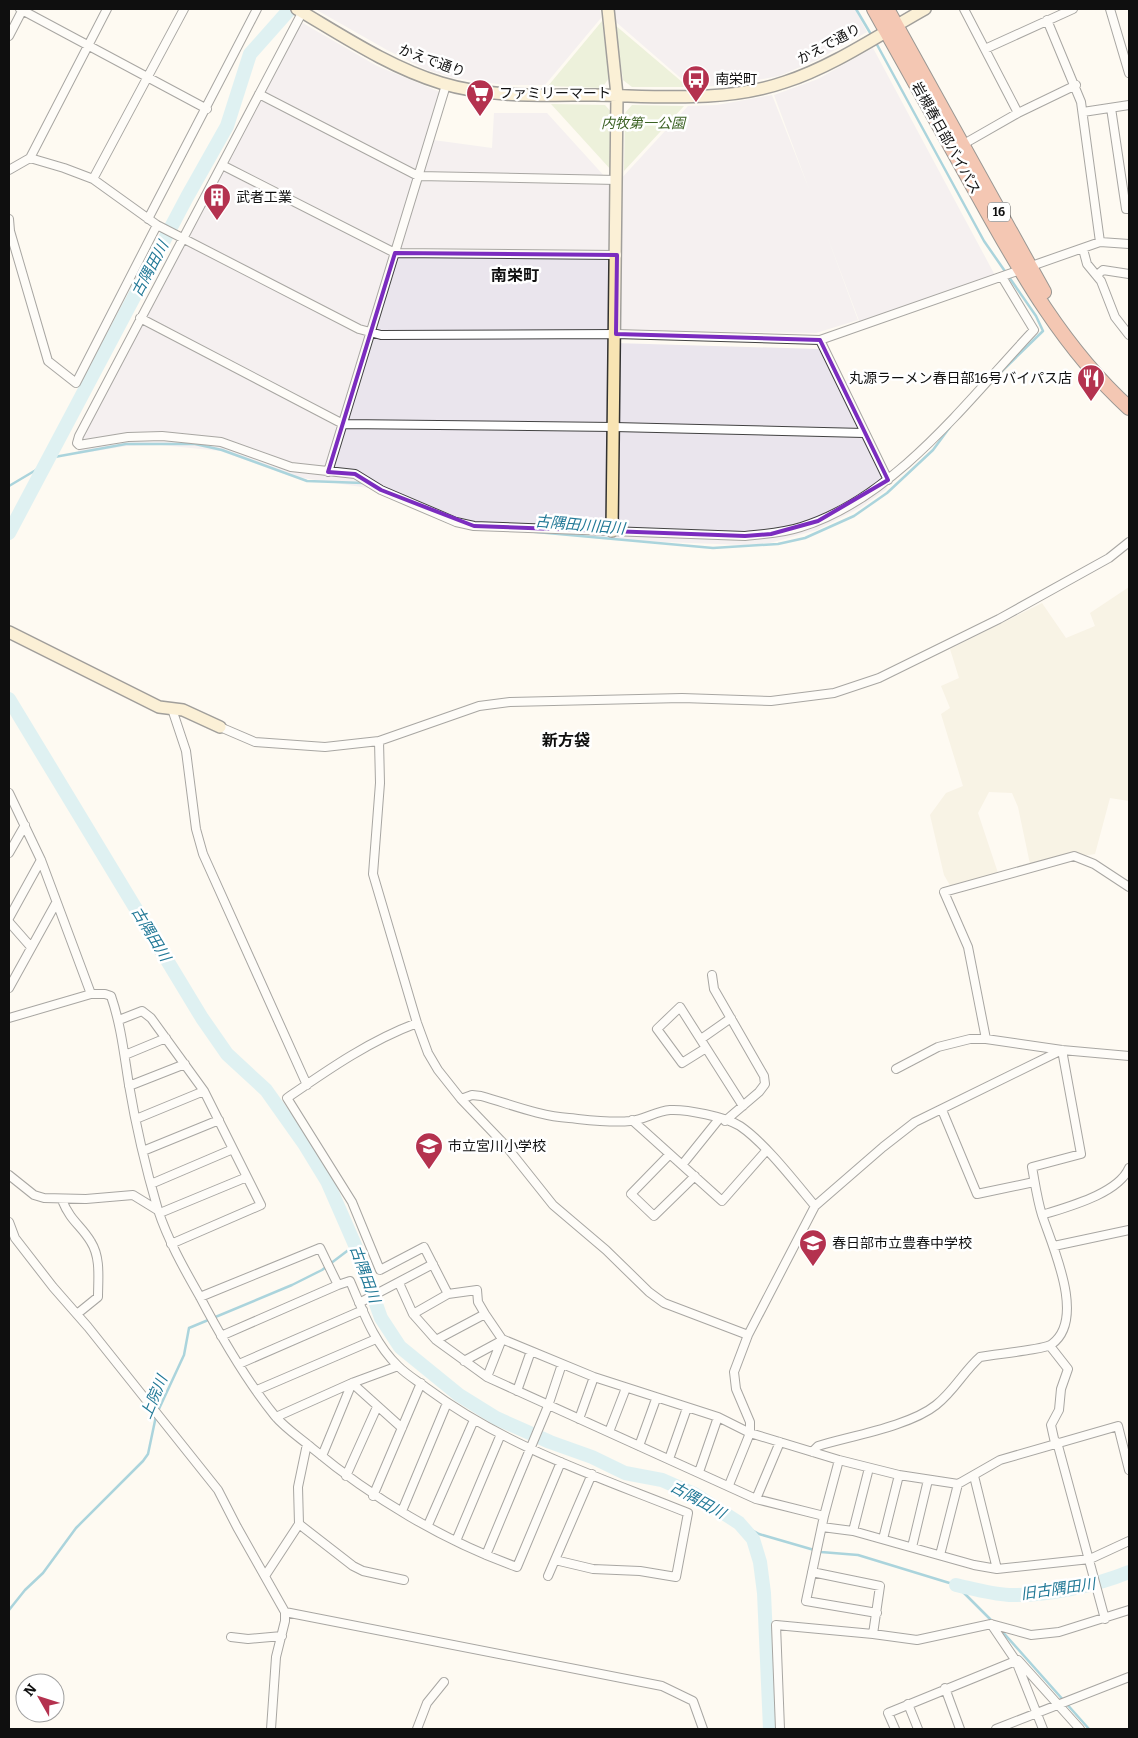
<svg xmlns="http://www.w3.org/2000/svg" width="1138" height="1738" font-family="Bitter,'Noto Sans JP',serif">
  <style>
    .industrial { fill: #eae5ed }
    .farmland { fill: #f2ead4 }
    .green { fill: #dae6be }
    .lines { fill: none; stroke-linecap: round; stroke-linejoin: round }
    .stream { stroke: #48a7c2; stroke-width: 2.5 }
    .river { stroke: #bbe7f1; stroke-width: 14 }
    .street-casing { stroke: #424242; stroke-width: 10 }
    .secondary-casing { stroke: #313131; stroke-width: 14 }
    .highway-casing { stroke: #202020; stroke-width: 16 }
    .street { stroke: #fff; stroke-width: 8 }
    .secondary { stroke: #f8e4b3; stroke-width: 11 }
    .highway { stroke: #e88a66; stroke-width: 14 }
    .marked { fill: none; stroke: #7b2cbf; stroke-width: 4; stroke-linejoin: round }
    .labels { text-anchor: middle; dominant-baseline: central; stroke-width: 5; stroke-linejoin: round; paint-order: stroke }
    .shield { fill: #fff; stroke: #575757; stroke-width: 1 }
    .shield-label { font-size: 12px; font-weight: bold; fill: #0f0f0f }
    .street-label { font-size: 14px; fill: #0f0f0f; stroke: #fff }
    .poi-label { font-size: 14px; fill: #0f0f0f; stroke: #fff; text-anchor: start }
    .park-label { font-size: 14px; font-style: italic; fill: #3c6224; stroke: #fff }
    .water-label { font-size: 15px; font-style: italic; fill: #227997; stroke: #fff }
    .quarter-label { font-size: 16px; font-weight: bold; fill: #0f0f0f; stroke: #fff }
  </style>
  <rect width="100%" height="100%" fill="#fefaf2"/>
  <path class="industrial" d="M315,9H600L601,18L545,85H505L454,78L427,70L387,50Z
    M614,9H855L867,32L817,60L779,76L737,84L692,88L616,22Z
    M301,22L377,66L440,92L426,139L492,148L494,113H547L616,189L615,343L819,349L887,489L860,508L817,530L770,543L744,545L611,540L473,526L381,490L290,476L220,451L161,445L127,446L78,454V445Z
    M873,48L997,279L861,326L826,233L858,320L816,333L616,330L619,181L688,106L717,105L772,95L809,189L774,95L818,79Z"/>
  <path class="farmland" d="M1129,587V801L1110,798L1095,854L1030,864L1018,807L1012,793L989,792L978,813L998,873L951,887L944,875L930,815L946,793L963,786L941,714L950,708L941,686L959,678L950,649L1042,603L1066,638L1095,626L1090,613Z"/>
  <path class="green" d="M602,21L609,78L602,88L548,86Z
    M615,25L688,87H632L623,80Z
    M551,104L605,105L612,113V171Z
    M632,105L684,106L624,171L625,113Z"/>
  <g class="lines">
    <path class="stream" d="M856,9L872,36
      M875,41L984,241L1036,316L1043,331L1001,372
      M9,486L36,470L49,458L126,444H195L222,450L307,481L363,483
      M525,531L713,548L778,544L805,538L854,516L887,493L933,450L950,427
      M158,1411L184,1355L189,1328L292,1285L322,1270L355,1245
      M739,1523L759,1534L821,1552L858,1555L956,1585L994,1623
      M9,1610L25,1590L43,1573L76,1528L143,1461L148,1454L156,1416
      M1000,1629L1089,1729"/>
    <path class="river" d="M9,533L187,197L227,126L250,54L290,9
      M9,699L202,1018L227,1054L266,1090L305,1145L327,1181L355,1245L381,1318L400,1347L459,1395L496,1418L550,1442L592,1457L625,1473L662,1480L694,1494L739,1523L753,1539L760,1562L764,1593L770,1729
      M956,1585C974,1589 991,1594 1009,1595C1047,1596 1095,1586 1129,1572"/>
    <g class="street-casing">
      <path id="street" d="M20,9L207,109
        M304,9L79,436L77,443L79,445L128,437L162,436L221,442L291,467L355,474L381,490L456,522L474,526L745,536C764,534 783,533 801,527C895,498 968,400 1034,330L1002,277
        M964,9L1018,113
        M1110,9L1129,73
        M1047,20L1081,102L1100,242
        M9,36L23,9
        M985,49L1073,9
        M259,94L418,176L617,180
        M1111,108L1126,209H1129
        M1083,112L1129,105
        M962,145L1018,113L1076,85
        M30,158L64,168L93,179L157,225L359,329L381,335L616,334L820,340L1100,242L1129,244
        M222,165L395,253L617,255
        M9,170L30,158L107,9
        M93,179L184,9
        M9,219L10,231L48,361L76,383L157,225
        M148,219L257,9
        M1083,249L1087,264L1101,281L1115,317L1129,335
        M1097,275L1103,270L1129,274
        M140,318L343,424L614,427L864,433
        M820,340L888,480
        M328,472L446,85
        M172,709L186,751L196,829L203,854L307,1085
        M220,727L255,742L325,747L379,741L479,706L510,702L682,698L771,701L834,693L879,678L999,619L1109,558L1129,542
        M379,741L380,783L373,874L417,1023L428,1053L438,1070L461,1099L506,1146L553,1205L606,1250L649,1292L664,1303L748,1335
        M9,793L41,860L91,994
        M9,853L25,825
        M9,918L41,860
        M9,922L31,947
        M712,975L714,989L764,1076L765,1084L759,1092L725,1121
        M9,988L56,903
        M9,1018L91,994H105L111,996C121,1025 124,1054 129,1085C136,1127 146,1169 158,1210C168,1240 183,1267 199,1295C221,1337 245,1379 275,1416C285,1428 300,1438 312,1448C372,1498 444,1541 517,1567L561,1462
        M119,1020L142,1011L151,1018L204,1091L261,1205L171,1244
        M417,1023C369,1041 329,1069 287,1098L352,1202L380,1270L424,1247L448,1294L477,1290L478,1302L485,1314L502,1339L594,1377L718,1417L750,1433L839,1460L899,1475L958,1484L1000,1460L1118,1426L1129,1470
        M701,1039L731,1018
        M986,1039L968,947L944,892L1074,856L1094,864L1129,887
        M706,1048L682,1063L657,1029L680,1007L743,1106
        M125,1055L166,1038
        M896,1069L938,1047L970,1039H986L1062,1050L1129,1056
        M129,1086L185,1064
        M461,1099L472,1095L481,1096C510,1104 539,1116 569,1118C589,1120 611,1123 630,1121C644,1120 656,1111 670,1110C686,1109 726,1117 740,1126C765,1143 795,1182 815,1206
        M942,1110L977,1194L1034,1182
        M136,1119L204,1091
        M632,1120L722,1201L766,1151
        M143,1151L219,1120
        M670,1154L631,1194L654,1216L695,1176
        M682,1165L719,1119
        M9,1175L34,1195L44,1198L86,1199L133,1195L159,1211
        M151,1184L233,1149
        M62,1200C71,1222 81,1225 91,1242C101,1258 98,1279 98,1297L77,1314
        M160,1213L247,1177
        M1042,1215C1067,1207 1118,1194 1129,1168
        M9,1222L15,1238L53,1287L88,1327L218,1490L237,1527L285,1612V1621L276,1657L271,1729
        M1054,1246L1129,1230
        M399,1283L413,1314L448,1294
        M200,1297L320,1248L338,1285L350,1281C363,1311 374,1343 398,1366C407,1375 419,1382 428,1389C506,1447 599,1477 688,1513L676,1577L640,1571L593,1569L555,1560
        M359,1303L433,1264
        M413,1314L436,1340L487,1377L756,1499L824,1516
        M221,1336L338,1285
        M436,1340L485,1314
        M1050,1346L1068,1369L1061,1389L1059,1410L1051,1425L1055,1443
        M464,1361L501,1341
        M239,1364L363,1310
        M487,1377L502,1339
        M257,1390L376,1339
        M517,1391L531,1351
        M276,1417L352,1383L398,1366
        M579,1419L594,1377
        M609,1432L626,1388
        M1057,1442L1105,1619
        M639,1446L656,1399
        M812,1452L818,1446C851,1436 910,1426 936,1405C954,1391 964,1371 980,1357C994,1354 1044,1350 1052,1344C1086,1319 1053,1248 1042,1215C1037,1199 1035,1183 1032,1167L1081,1154L1062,1050
        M322,1456L352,1383L402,1428
        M669,1459L687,1408
        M839,1460L824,1516L806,1601L877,1613
        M699,1472L718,1417
        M346,1476L377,1407
        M974,1476L997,1569
        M729,1485L750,1433V1422L736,1389L734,1372L748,1335L815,1206L883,1147L915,1122L1062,1050
        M373,1496L421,1383
        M756,1499L780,1442
        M402,1511L447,1403
        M299,1524L353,1566L363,1571L404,1580
        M428,1525L474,1420
        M822,1527L853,1531L974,1565L997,1569L1090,1559L1129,1541
        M853,1531L869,1468
        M883,1539L899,1475
        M456,1541L501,1434
        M912,1547L928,1480
        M486,1555L548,1406L562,1364
        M940,1555L958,1484
        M812,1572L880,1586L873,1634
        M265,1576L299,1524L298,1487L307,1444
        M548,1576L592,1474
        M285,1612L662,1686L693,1701L703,1729
        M991,1624L1016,1661L1043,1729
        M231,1637L248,1639L282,1636
        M945,1688L960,1729
        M908,1704L918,1729
        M417,1729L427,1703L444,1682
        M780,1729L776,1625L873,1634L917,1640L991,1624L1031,1635L1059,1632L1129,1610
        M895,1729L888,1713L1018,1660L1080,1729
        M996,1729L1129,1677"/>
    </g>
    <g class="secondary-casing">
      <path id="secondary" d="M297,9C343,36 389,67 441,83C490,98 543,95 594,95C658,96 724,103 785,82C834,66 880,34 925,9
        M608,9L617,95L612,531
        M9,632L159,707L183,710L220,727"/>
    </g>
    <g class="highway-casing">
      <path id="highway" d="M874,9C909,71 944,134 979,197C1021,273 1064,349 1129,408
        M887,9L1044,292"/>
    </g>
    <use href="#street" class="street"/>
    <use href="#secondary" class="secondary"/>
    <use href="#highway" class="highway"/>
  </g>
  <path d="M0 0H1138V1738H0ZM395,253L617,255L616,334L820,340L888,480L818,521L771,534L745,536L474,526L381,490L355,474L328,472Z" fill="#fefaf2" fill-opacity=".55" fill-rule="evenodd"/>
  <path class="marked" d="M395,253L617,255L616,334L820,340L888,480L818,521L771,534L745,536L474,526L381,490L355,474L328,472Z"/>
  <defs>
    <g id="bus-pin" transform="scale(1.4375)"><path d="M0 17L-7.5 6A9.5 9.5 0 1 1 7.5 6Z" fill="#b4324f" stroke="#fff"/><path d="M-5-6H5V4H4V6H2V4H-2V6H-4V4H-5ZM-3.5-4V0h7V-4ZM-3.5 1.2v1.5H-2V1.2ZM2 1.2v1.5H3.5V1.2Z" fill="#fff"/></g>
    <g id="supermarket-pin" transform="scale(1.4375)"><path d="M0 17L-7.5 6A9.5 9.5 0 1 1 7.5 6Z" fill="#b4324f" stroke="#fff"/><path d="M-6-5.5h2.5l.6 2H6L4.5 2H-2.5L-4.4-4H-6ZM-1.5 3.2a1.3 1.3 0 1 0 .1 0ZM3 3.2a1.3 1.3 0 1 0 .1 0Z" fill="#fff"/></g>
    <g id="building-pin" transform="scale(1.4375)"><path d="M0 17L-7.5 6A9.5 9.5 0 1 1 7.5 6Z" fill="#b4324f" stroke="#fff"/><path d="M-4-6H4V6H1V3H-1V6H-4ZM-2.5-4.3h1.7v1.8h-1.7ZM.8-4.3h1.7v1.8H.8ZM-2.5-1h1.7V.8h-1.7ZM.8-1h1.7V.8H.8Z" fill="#fff"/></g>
    <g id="restaurant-pin" transform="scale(1.4375)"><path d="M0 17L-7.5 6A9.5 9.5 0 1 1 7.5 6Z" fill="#b4324f" stroke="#fff"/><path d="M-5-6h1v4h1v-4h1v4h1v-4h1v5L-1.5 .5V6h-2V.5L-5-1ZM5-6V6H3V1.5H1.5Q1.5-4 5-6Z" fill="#fff"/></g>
    <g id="school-pin" transform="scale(1.4375)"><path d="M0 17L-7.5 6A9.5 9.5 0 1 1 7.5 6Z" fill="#b4324f" stroke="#fff"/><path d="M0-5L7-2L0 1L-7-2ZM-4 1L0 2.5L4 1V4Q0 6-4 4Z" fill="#fff"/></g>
  </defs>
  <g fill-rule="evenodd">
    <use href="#bus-pin" x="696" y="79"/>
    <use href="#supermarket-pin" x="480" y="93"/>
    <use href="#building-pin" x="217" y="197"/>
    <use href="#restaurant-pin" x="1091" y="378"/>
    <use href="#school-pin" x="429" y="1146"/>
    <use href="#school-pin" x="813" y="1243"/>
  </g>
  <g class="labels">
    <rect class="shield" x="988" y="202.5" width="22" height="19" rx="4"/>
    <g class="shield-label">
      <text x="999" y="212">16</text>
    </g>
    <g class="street-label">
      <text transform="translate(829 44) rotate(-28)">かえで通り</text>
      <text transform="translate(432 61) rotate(20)">かえで通り</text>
      <text transform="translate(946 138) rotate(61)">岩槻春日部バイパス</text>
    </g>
    <g class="poi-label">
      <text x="715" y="79">南栄町</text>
      <text x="499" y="93">ファミリーマート</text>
      <text x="236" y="197">武者工業</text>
      <text x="1072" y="378" text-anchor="end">丸源ラーメン春日部16号バイパス店</text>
      <text x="448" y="1146">市立宮川小学校</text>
      <text x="832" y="1243">春日部市立豊春中学校</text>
    </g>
    <g class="park-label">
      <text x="643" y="123">内牧第一公園</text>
    </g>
    <g class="water-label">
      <text transform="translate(150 269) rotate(-62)">古隅田川</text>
      <text transform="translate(580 525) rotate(5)">古隅田川旧川</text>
      <text transform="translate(151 934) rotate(59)">古隅田川</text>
      <text transform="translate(365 1274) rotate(70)">古隅田川</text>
      <text transform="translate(154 1397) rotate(-67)">上院川</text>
      <text transform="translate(698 1500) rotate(29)">古隅田川</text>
      <text transform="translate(1058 1589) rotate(-8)">旧古隅田川</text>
    </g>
    <g class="quarter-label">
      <text x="515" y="275">南栄町</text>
      <text x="566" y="740">新方袋</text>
    </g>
  </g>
  <rect width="1138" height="1738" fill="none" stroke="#0f0f0f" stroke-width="20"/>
  <g transform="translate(40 1698) rotate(309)"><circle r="24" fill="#ffffff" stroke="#9f9f9f"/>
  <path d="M0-4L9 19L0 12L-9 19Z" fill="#b4324f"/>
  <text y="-8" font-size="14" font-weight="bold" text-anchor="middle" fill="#0f0f0f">N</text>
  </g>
</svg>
